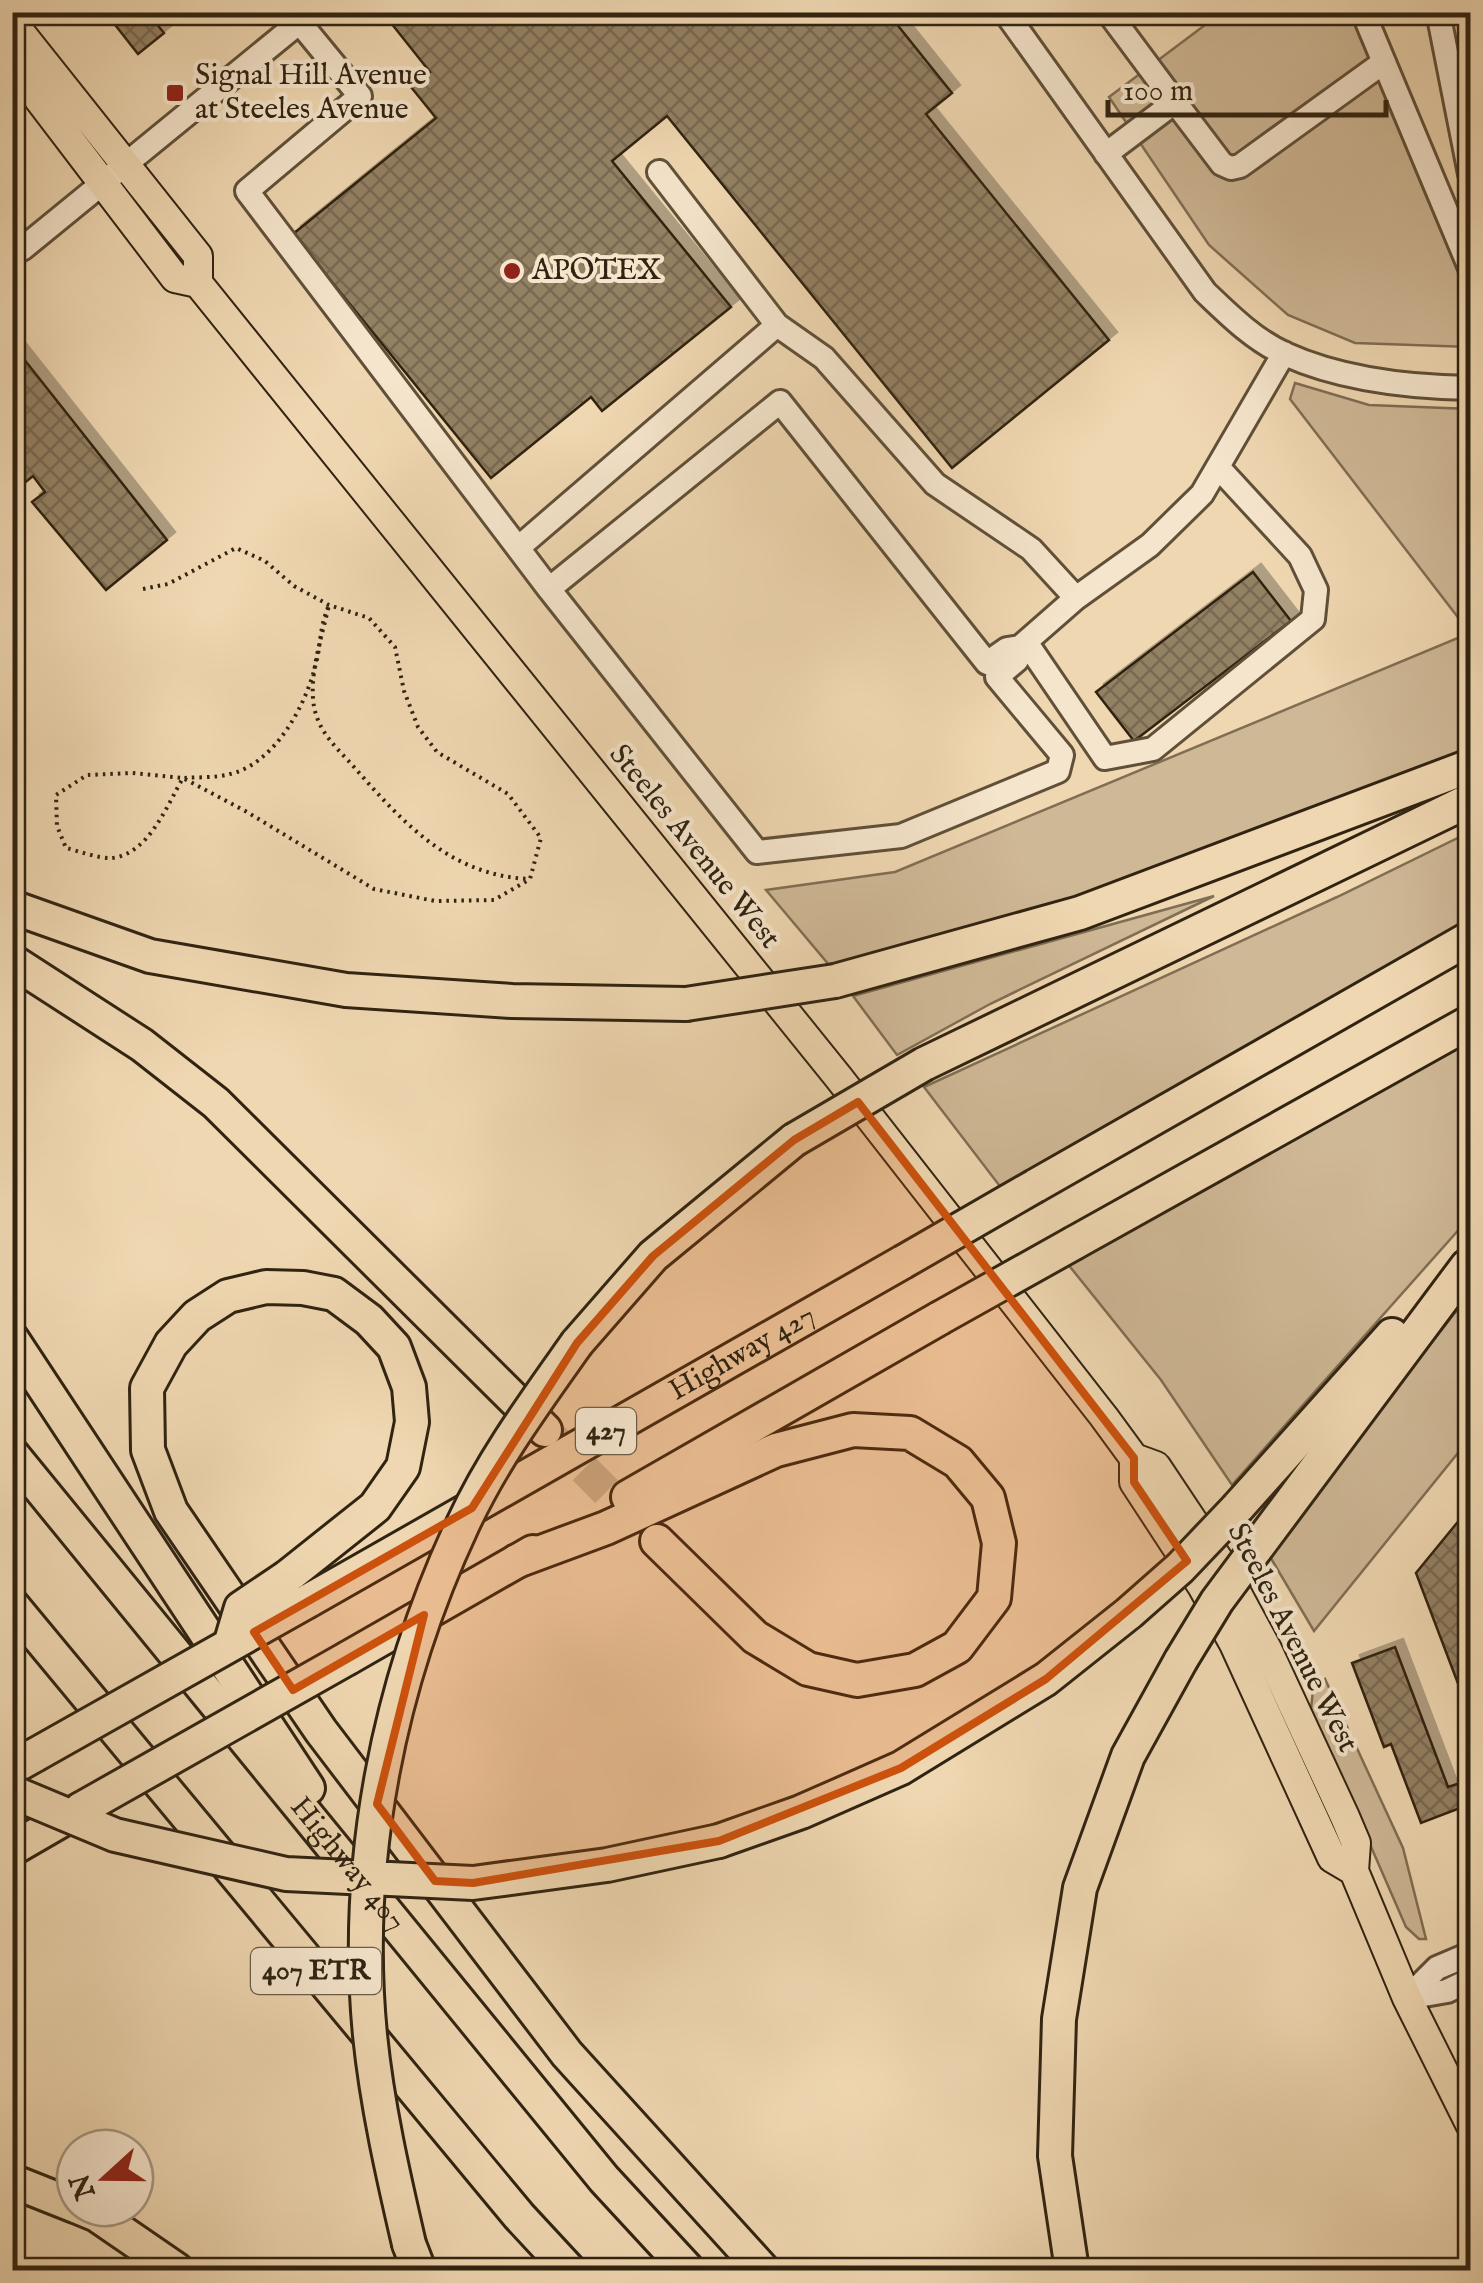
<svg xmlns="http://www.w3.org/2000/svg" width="1483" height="2283" font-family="'IM FELL English',serif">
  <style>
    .green { fill: #cfb896; stroke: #806e54; stroke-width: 2.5 }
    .building { fill: url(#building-cross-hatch); stroke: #302311; stroke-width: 2.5; filter: url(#shadow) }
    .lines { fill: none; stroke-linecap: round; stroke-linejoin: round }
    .highway-tunnel { stroke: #c9b391; stroke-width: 32; stroke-dasharray: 32 16; stroke-linecap: butt }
    .minor-casing { stroke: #605039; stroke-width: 28 }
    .major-casing { stroke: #302311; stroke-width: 32 }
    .highway-casing { stroke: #302311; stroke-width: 38 }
    .path { stroke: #302311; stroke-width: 4; stroke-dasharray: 2.5 5; stroke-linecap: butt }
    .minor { stroke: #f5e5cc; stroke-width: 22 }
    .major { stroke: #efd7b1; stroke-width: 28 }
    .highway { stroke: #efd7b1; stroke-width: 32 }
    .highway-bridge-casing { stroke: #302311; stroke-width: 38; stroke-linecap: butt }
    .highway-bridge { stroke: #efd7b1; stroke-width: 32 }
    .marked { fill: #cc510d; fill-opacity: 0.2; stroke: #cc510d; stroke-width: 8; stroke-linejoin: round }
    .poi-dot { fill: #8f2418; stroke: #f5e5cc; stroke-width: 4 }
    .labels { text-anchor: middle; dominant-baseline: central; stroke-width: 8; stroke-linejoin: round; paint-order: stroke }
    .shield { fill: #f5e5cc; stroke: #6b5d49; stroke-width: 2.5 }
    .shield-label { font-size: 28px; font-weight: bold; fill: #302311 }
    .poi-label { font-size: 30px; fill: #302311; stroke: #f5e5cc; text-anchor: start }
    .street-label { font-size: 30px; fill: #302311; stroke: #f5e5cc }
  </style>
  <defs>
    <pattern id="building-cross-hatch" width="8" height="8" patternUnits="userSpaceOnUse" patternTransform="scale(2.5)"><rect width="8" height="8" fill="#938164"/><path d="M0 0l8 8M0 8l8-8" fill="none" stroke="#786951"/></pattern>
    <filter id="shadow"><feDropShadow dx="8" dy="-8" stdDeviation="0" flood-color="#0004"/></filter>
  </defs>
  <rect width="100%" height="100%" fill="#efd7b1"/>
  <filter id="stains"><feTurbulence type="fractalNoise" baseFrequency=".002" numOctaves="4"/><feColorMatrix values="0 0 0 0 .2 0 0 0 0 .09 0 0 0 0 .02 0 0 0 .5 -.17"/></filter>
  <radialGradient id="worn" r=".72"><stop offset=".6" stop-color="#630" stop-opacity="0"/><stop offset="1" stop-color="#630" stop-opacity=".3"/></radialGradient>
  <path class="green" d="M1221,13H1372L1470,246V347L1355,343L1288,315L1209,245L1109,97Z
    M1295,383L1369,405L1470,409V750L1069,902L830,966L766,890L895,872L1470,633L1290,399Z
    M1470,832V924L1002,1189L924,1087L1337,897Z
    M1214,896L990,1004L897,1055L853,996Z
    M1470,1035V1217L1232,1485L1161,1380L1067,1263Z
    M1470,1294V1438L1314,1631L1269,1555L1396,1387Z
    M1325,1679L1403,1848L1426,1939H1419L1406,1927L1311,1709L1313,1690Z"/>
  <path class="building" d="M105,12H147L164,33L138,54Z
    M404,12H887L952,93L926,114L1109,340L952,468L667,116L612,161L731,307L602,411L591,397L491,478L293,234L436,118L411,87L430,72L391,23Z
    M12,344L167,540L106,590L32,502L45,492L33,476L12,493Z
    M1253,572L1291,621L1134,741L1096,692Z
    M1470,1507V1715L1416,1573Z
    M1395,1647L1448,1787L1460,1783L1468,1805L1421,1823L1391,1744L1384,1747L1352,1663Z"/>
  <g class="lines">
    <path class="highway-tunnel" d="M550,1435L643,1528"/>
    <g class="minor-casing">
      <path id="minor" d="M1005,12L1205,292C1229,315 1254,340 1285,354C1342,380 1409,387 1470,388
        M1363,12L1470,268
        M1438,12L1470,174
        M300,23L360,96L247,191L518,548L777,325L659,172
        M1175,102L1222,164L1231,168L1240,166L1384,62
        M1106,154L1175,102L1108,12
        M12,238L22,249L312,12
        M777,325L824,358L935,484L1031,549L1076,598L1150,545L1202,494L1284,353
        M518,548L549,589
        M1026,642L1105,758L1153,749L1313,619L1316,590L1300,556L1218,467
        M1020,647L1017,660L997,677L1062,755L1058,771L901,836L757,852L549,589L780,402L987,663L1007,649L1020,647L1076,598
        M1407,1998L1437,1968L1470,1954
        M1407,1998L1447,1991L1470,1980"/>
    </g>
    <g class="major-casing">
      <path id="major" d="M12,22L198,256V283
        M12,64L175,278L198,283L839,1078L1104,1417L1134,1458V1482L1202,1586L1234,1644L1332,1858L1354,1871
        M1134,1458L1156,1466L1220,1562L1267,1649L1345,1817L1356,1843L1354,1871L1407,1998L1470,2124"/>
    </g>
    <g class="highway-casing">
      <g id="highway">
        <path d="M12,907L150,956L346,990L512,1001L686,1004"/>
        <path d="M12,961L142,1045L216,1103L545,1430"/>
        <path d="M835,981L1080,913L1470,766"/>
        <path d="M924,1064L1470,800"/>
        <path d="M1035,1186L1470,938"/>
        <path d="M1074,1243L1470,1022"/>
        <path d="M12,1339L308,1788"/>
        <path d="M577,1343L653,1256L794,1140"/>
        <path id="s1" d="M12,1454L604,2179L688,2270"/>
        <path d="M628,1497L940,1318"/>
        <path d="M1238,1507L1392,1335"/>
        <path d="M1255,1550L1467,1266"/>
        <path d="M517,1561L606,1528L776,1450L853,1430L910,1433L958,1462L988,1498L999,1543L994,1598L957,1647L915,1670L857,1680L808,1669L755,1637L657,1541"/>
        <path d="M287,1577L375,1507L403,1467L412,1422L409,1387L394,1347L369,1320L334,1294L303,1288L266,1287L228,1296L197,1316L171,1344L147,1388L148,1450L171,1511L321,1731L567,2054L763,2270"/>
        <path id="s2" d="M308,1601L903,1262"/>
        <path d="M12,1605L519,2216L569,2270"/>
        <path d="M348,1658L533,1552"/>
        <path d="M12,1768L35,1755"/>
        <path d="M719,1841L801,1812L901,1768L1046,1679L1129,1613"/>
        <path d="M12,1849L81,1809"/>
        <path d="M12,2181L75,2206"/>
        <path d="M80,2208L97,2215L177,2270"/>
        <path d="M409,2244L419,2270"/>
        <path d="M1072,2270L1055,2156L1059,2019L1080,1888L1128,1756L1181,1660"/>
      </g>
    </g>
    <path class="path" d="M143,589L168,584L236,548L265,561L294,586L329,605L369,618L395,647L404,691L418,727L437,752L508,794L541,838L530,879L494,900L435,901L374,889L247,812L183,778L132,773L87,775L56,795L57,826L66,848C79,851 99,859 112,858C149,854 167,805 183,778C198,777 216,778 230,774C274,764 305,707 315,667C322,643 318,631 329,605C322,637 307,679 315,711C321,735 339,750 354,767C403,823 451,876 530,879"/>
    <use href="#minor" class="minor"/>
    <use href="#major" class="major"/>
    <use href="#highway" class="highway"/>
    <g class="highway-bridge-casing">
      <path id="highway-bridge" d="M686,1004L835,981
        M794,1140L924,1064
        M903,1262L1035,1186
        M940,1318L1074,1243
        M1129,1613L1180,1568L1238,1507
        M230,1645L241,1608L287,1577
        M1181,1660L1217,1601L1255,1550
        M35,1755L308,1601
        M12,1792L115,1835L286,1874L473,1883L607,1865L719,1841
        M81,1809L348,1658
        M409,2244C393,2175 377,2105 370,2035C353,1860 389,1682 463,1524C493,1459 536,1401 577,1343"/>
    </g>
    <use href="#highway-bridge" class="highway-bridge"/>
  </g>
  <path class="marked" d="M858,1102L1134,1458V1482L1187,1561L1046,1679L901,1768L719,1841L473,1883L435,1881L377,1804L424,1615L293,1690L254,1632L472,1508L577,1343L653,1256L794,1140Z"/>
  <g class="poi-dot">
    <rect x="165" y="83" width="20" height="20" rx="5"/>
    <circle cx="512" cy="271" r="10"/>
  </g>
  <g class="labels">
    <g class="shield">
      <rect x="576" y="1408" width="60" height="46" rx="8"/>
      <rect x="251" y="1948" width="130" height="46" rx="8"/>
    </g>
    <g class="shield-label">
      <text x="606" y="1431">427</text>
      <text x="316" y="1971">407 ETR</text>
    </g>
    <g class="poi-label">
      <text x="195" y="76">Signal Hill Avenue<tspan x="195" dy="34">at Steeles Avenue</tspan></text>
      <text x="532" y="271">APOTEX</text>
    </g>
    <g class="street-label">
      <text transform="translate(694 847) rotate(51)">Steeles Avenue West</text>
      <text stroke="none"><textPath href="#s2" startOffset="500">Highway 427</textPath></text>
      <text transform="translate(1292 1638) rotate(63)">Steeles Avenue West</text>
      <text stroke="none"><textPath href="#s1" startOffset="530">Highway 407</textPath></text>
    </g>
  </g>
  <rect width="1483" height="2283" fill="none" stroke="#efd7b1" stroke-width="50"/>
  <rect x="15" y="15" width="1453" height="2253" fill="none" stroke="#302311" stroke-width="5"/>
  <rect x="25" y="25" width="1433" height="2233" fill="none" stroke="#302311" stroke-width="2.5"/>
  <g transform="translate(105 2178) rotate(249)"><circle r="48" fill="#f5e5cc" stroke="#a69781" stroke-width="2.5"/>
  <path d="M0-8L18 38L0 25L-18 38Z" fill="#8f2418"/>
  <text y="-15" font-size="28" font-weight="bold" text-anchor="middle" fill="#302311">N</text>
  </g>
  <path d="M1108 100v15h278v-15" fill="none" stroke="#302311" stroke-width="5"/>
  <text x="1123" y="100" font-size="30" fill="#302311" stroke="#f5e5cc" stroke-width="8" paint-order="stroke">100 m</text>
  <rect width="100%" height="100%" filter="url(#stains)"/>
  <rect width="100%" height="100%" fill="url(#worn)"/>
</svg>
